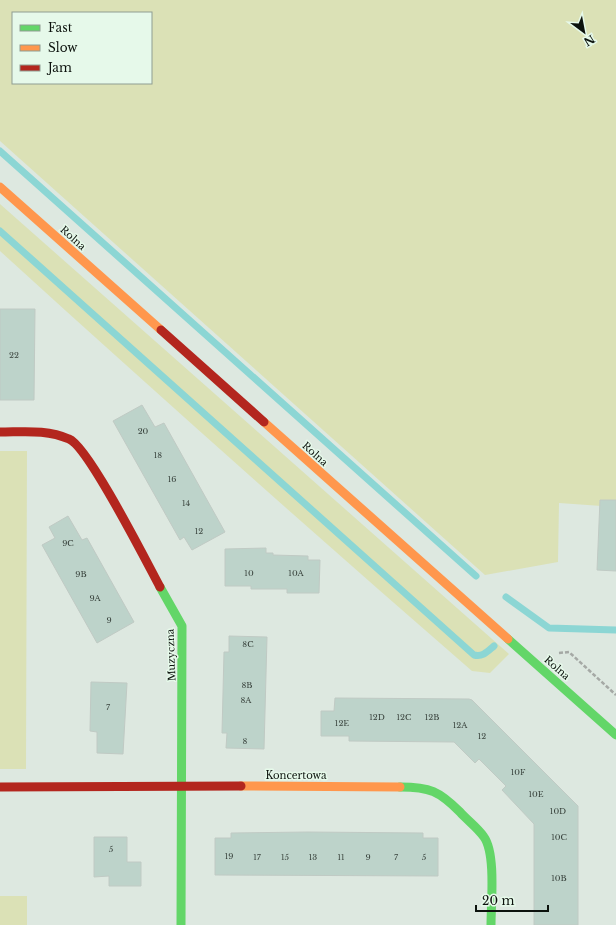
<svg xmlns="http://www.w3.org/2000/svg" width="616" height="925" font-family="'Libre Baskerville',serif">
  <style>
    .green { fill: #dbe1b6; fill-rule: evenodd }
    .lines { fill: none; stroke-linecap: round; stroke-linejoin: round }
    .stream { stroke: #8cd6d4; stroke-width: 7 }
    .building { fill: #bdd3ca; stroke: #c0cac4 }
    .path { stroke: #a5a9a5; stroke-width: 2.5; stroke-dasharray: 4 2; stroke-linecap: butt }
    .fast { stroke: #63d668; stroke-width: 9 }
    .slow { stroke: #ff974d; stroke-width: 9 }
    .jam { stroke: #b3261e; stroke-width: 9 }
    .labels { text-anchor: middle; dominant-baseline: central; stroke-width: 3; stroke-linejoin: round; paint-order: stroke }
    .number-label { font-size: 8px; fill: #39433d }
    .street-label { font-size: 10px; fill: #0c120d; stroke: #e6f9ea }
  </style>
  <rect width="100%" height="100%" fill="#dde8e0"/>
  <path class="green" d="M0,0H616V507L559,503L558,562L485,575L0,141ZM13,13H151V83H13Z
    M0,204L509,654L490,673L472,671C313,533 156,393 0,251Z
    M0,451H27L26,769H0Z
    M0,896H27V925H0Z"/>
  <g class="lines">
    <path class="stream" d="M0,151L476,576
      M0,231L474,655C483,657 487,652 494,646
      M506,597L549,628L616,630"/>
  </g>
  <path class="building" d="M0,309H35L34,400H0Z
    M142,405L155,427L164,423L225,532L192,550L184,537L180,540L113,421Z
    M600,500H616V571L597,570Z
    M68,516L82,540L87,538L134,622L97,643L42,545L55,538L49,527Z
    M266,548V553H273V555L308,556V560H320L319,593H287V589H251V586H225V549Z
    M229,636L267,637L264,749L226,748L227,733H222L224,652H229Z
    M91,682L127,683L123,754L97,753V732L90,731Z
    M335,698L469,699L472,700L578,806V925H534V824L502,790L506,786L479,759L475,763L454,742L349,741V736H321V711H334Z
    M307,832L423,833V838H438V876L215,875V838H231V833Z
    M94,837H127V862H141V886H109V876L94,877Z"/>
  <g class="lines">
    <path class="path" d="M559,653L569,652L616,695"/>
    <path class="fast" d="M160,587L182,626L181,925
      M508,639L616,735
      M400,787C430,787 439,791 460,812C467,820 478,828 484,837C496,854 491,903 491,925"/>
    <path class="slow" d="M0,187L161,330
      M264,422L508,639
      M241,786L400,787"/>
    <path class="jam" d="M161,330L264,422
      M0,432C23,432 47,429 69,439C88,446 147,563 160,587
      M0,787L241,786"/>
  </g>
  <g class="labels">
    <g class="number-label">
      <text x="14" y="355">22</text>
      <text x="143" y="431">20</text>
      <text x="158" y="455">18</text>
      <text x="172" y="479">16</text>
      <text x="186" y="503">14</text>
      <text x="199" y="531">12</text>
      <text x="68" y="543">9C</text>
      <text x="249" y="573">10</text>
      <text x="296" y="573">10A</text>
      <text x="81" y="574">9B</text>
      <text x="95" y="598">9A</text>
      <text x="109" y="620">9</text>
      <text x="248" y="644">8C</text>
      <text x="247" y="685">8B</text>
      <text x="246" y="700">8A</text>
      <text x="108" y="707">7</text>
      <text x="377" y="717">12D</text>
      <text x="404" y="717">12C</text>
      <text x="432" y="717">12B</text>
      <text x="342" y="723">12E</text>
      <text x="460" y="725">12A</text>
      <text x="482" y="736">12</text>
      <text x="245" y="741">8</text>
      <text x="518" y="772">10F</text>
      <text x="536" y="794">10E</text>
      <text x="558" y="811">10D</text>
      <text x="559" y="837">10C</text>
      <text x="111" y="849">5</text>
      <text x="229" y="856">19</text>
      <text x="257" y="857">17</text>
      <text x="285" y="857">15</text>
      <text x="313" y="857">13</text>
      <text x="341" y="857">11</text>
      <text x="368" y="857">9</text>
      <text x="396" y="857">7</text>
      <text x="424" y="857">5</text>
      <text x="559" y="878">10B</text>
    </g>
    <g class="street-label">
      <text transform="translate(73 238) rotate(42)">Rolna</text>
      <text transform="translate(315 454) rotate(42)">Rolna</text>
      <text transform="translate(171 655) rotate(-92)">Muzyczna</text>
      <text transform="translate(557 668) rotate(41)">Rolna</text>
      <text x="296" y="775">Koncertowa</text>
    </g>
  </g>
  <rect x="12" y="12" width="140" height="72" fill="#e6f9ea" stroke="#8f9d92"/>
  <rect x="20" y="25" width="20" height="6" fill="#63d668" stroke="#8f9d92"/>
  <text x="48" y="32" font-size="12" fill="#0c120d">Fast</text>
  <rect x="20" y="45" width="20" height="6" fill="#ff974d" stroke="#8f9d92"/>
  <text x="48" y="52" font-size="12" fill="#0c120d">Slow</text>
  <rect x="20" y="65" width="20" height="6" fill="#b3261e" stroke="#8f9d92"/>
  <text x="48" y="72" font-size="12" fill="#0c120d">Jam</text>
  <g transform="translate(584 32) rotate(148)" stroke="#e6f9ea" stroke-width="3" paint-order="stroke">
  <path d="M0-3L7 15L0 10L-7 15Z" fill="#0c120d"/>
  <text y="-6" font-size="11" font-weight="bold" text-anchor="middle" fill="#0c120d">N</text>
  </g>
  <path d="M476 905v6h72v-6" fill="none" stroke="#0c120d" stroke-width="2"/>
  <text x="482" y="905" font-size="12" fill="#0c120d" stroke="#e6f9ea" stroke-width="3" paint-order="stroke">20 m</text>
</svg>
